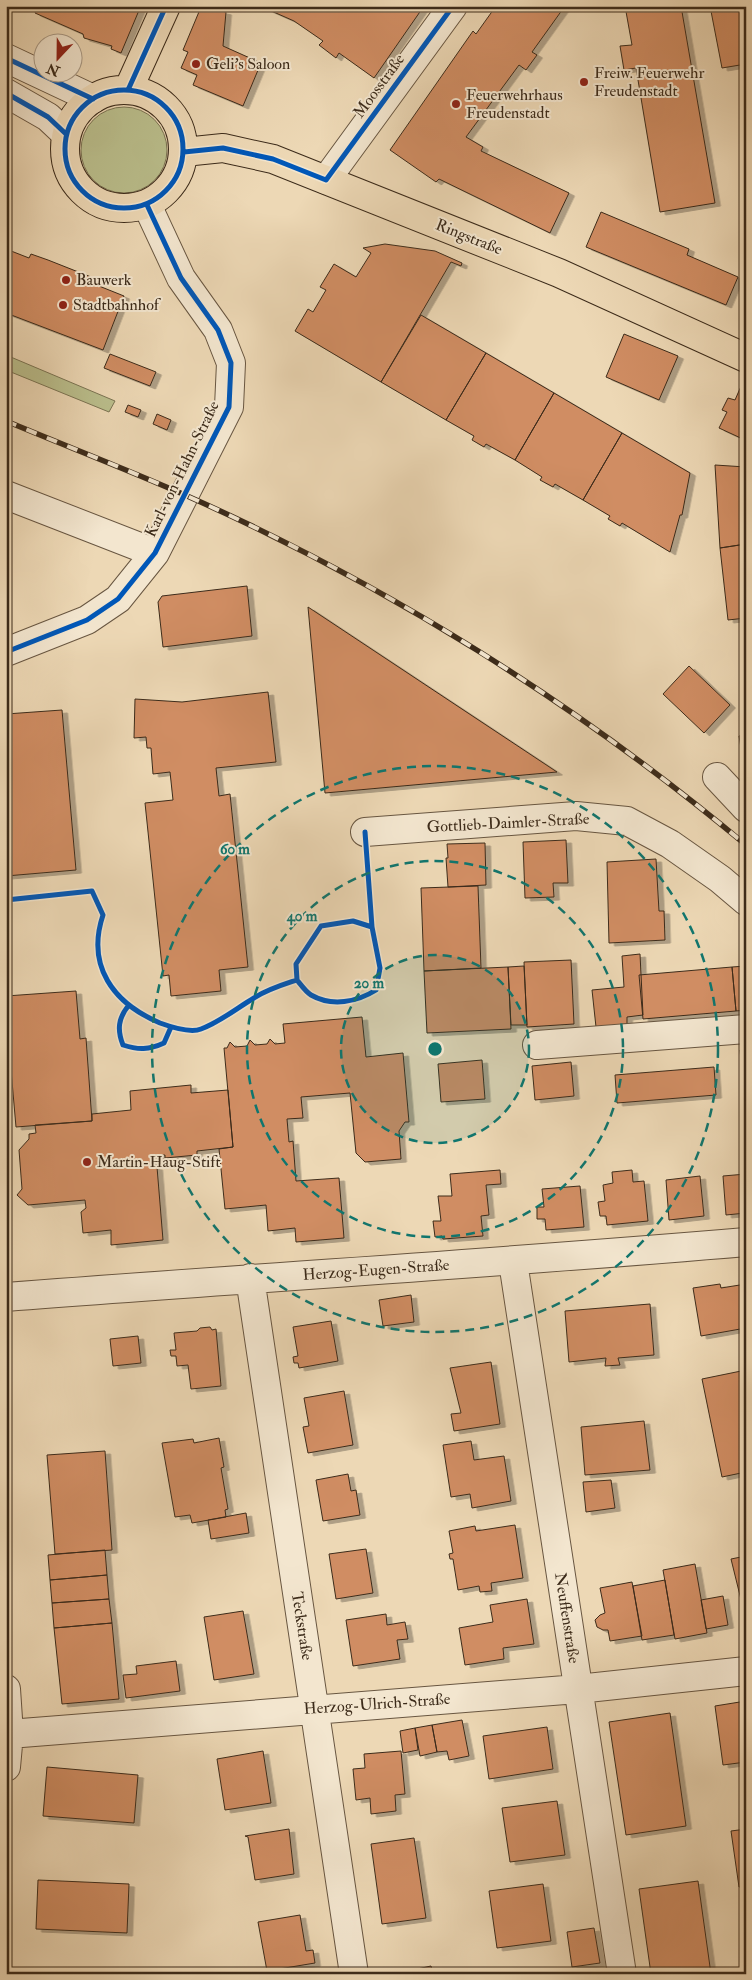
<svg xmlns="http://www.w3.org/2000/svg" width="752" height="1980" font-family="'IM FELL Double Pica',serif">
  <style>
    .green { fill: #babe8c; stroke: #7b7453 }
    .building { fill: #d08d63; stroke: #3c2b1a; filter: url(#shadow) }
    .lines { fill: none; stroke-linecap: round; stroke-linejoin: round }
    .minor-casing { stroke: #685641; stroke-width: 30 }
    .major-casing { stroke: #3c2b1a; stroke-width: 30 }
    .minor { stroke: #f3e6cf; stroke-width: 28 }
    .major { stroke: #edd8b5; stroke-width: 28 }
    .rail-casing { stroke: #3c2b1a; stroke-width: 5.5 }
    .rail { stroke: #f3e6cf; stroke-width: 4; stroke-dasharray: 11; stroke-linecap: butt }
    .cycleway-casing { stroke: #f3e6cf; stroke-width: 8 }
    .cycleway { stroke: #0057b8; stroke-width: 5 }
    .ring { fill: none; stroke: #0f766e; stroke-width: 2.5; stroke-dasharray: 9 6 }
    .poi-dot { fill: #8f2418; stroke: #f3e6cf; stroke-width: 2 }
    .labels { text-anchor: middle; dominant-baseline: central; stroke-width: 4; stroke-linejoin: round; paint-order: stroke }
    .poi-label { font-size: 16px; fill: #3c2b1a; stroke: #f3e6cf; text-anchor: start }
    .street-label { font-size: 16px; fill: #3c2b1a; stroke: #f3e6cf }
    .centre { fill: #0f766e; stroke: #f3e6cf; stroke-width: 2.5 }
    .ring-label { font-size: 15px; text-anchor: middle; font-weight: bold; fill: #0f766e; stroke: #f3e6cf; stroke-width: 4; stroke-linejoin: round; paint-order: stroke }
  </style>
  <defs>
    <filter id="shadow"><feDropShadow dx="5.5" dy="3" stdDeviation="0" flood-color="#0004"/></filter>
  </defs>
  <rect width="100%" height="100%" fill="#edd8b5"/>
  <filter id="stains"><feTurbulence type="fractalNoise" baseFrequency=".004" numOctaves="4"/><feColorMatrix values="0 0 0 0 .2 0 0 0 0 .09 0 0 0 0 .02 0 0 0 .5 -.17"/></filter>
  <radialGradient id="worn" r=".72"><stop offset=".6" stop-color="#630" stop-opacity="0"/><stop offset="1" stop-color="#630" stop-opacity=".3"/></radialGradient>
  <path class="green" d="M81 150a43 43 0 1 1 86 0a43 43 0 1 1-86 0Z
    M6,355L115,401L109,412L6,370Z"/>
  <path class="building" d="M38,6H136L140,8L121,53L111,49L112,46L84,38L83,34L35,13Z
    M260,6H424L374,78L339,53L336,58L319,45L323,41L294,21Z
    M496,6H565L532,52L537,55L526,70L519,65L466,137L483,147L481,151L569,193L550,233L439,179L436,182L390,150L473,31L476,34Z
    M625,6H681L715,203L660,212L636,68L624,70L620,46L632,45Z
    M710,6H746V64L722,68Z
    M201,7L226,12L223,46L261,63L243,106L193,85L197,75L181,68L188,52L183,50Z
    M601,212L689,249L687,255L738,277L726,305L586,247Z
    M385,244L435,251L462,263L461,266L451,262L381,382L295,331L308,309L313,312L326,290L320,287L334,264L356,277L371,253L363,248Z
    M6,249L29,258L31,254L48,260L91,277L89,282L124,296L103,350L6,313Z
    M421,315L486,353L446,420L381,382Z
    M624,334L678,356L659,400L606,377Z
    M486,353L554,393L515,460L486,444L484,447L472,440L474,436L446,420Z
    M110,354L156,372L150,386L104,368Z
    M742,384L746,386L745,440L719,428L727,412L722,410L728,398L735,400Z
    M554,393L622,433L583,500L555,484L553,487L540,480L542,477L515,460Z
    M128,405L141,410L138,417L125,412Z
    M157,414L171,420L167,430L153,424Z
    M622,433L690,473L682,515H680L670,552L622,523L620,526L608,519L610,516L583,500Z
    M715,465L746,467V544L720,548Z
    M746,544V618L728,620L720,548Z
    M247,586L252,636L163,647L158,602L162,596Z
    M308,607L557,772L325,793Z
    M689,666L730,705L704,733L663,694Z
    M268,692L276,762L216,768L219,796L230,794L248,967L219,970L221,991L171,996L169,975L163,976L145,803L173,800L170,772L153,774L151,748H147L146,737L134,738L135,699L182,702Z
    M62,710L76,870L6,876V714Z
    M746,735V779L739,736Z
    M566,840L568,883H553L554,897L525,898L523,842Z
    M485,843L486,885L448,887L446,858H448L447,844Z
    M656,859L659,911H664L665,940L609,943L607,862Z
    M478,886L481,968L424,971L421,888Z
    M640,954L643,1015L627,1017V1024L596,1027L592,990L624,987L622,956Z
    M571,960L574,1024L527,1027L524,962Z
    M524,966L527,1025H511L508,967Z
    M746,966V1010L736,1011L732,967Z
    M508,967L511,1029L427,1033L424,971Z
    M732,967L736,1011L643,1019L639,975Z
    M76,991L80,1039L86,1038L92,1121L16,1127L9,1047H6V996Z
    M362,1017L366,1057L403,1053L409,1122H405L399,1131L401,1159L365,1162L356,1153L350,1093L301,1097L303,1118L287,1119L289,1142L293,1141L296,1181L339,1178L344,1238L296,1242L295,1228L268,1231L266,1205L225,1209L219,1149L233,1147L224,1048H227L230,1042L235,1047L247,1046L250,1040L255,1045L267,1044L270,1039L275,1044L285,1043L283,1024Z
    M740,1050H746V1091H744Z
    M482,1060L485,1099L441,1102L438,1064Z
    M571,1062L574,1096L535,1100L532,1066Z
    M714,1067L716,1095L617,1103L615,1075Z
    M191,1085V1093L228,1090L233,1147L197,1151V1155L165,1158V1155L153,1156L154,1167H157L163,1240L111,1245V1230L83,1233L81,1212L86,1208L85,1200L28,1205L17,1195L22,1189L19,1150L29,1139V1134L36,1133L35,1125L92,1121V1114L131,1110L130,1091Z
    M500,1170L501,1184L486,1185L489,1215L481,1216L483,1236L443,1239L442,1236L435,1237L433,1221H441L438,1196H452L450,1174Z
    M632,1170L633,1182L644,1181L648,1221L607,1225L606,1216H600L598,1202L605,1201L603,1185L613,1183L612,1172Z
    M746,1174V1213L726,1215L723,1176Z
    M700,1176L704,1216L669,1220L666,1180Z
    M580,1186L584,1227L546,1230L545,1219H537V1207H544L542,1189Z
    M720,1284L721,1288L746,1284V1328L701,1336L693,1288Z
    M411,1295L414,1322L383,1326L379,1300Z
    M650,1304L654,1355L618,1358L620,1365L605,1366L606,1358L569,1362L565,1311Z
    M331,1321L338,1361L299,1368L298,1363H294L293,1357L298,1356L293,1327Z
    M210,1327L212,1330L216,1329L221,1386L191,1389L188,1365L177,1366L176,1356H171L170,1350H176L174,1333L197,1331L200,1328Z
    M138,1336L141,1363L113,1366L110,1339Z
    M491,1362L500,1424L454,1431L451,1414L461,1413L450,1368Z
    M746,1370V1472L722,1477L702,1379Z
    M344,1391L353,1445L308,1453L303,1427L309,1426L304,1398Z
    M644,1421L650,1470L585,1475L581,1427Z
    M219,1438L224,1467L221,1468L228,1509L225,1510L226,1517L192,1523L190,1515L175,1517L162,1443L193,1439L194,1443Z
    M471,1441L474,1460L504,1456L511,1501L472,1508L470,1494L451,1497L443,1445Z
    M105,1451L112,1550L55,1554L47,1455Z
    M348,1474L351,1491L356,1490L360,1515L323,1521L316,1480Z
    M611,1480L615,1508L586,1512L583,1482Z
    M246,1513L249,1533L211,1539L208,1520Z
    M515,1525L523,1578L491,1583L492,1591L480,1592L479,1586L458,1590L453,1559H450L449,1554L453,1553L449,1531L475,1526L476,1531Z
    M366,1549L373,1593L336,1599L329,1554Z
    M105,1550L107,1575L50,1580L48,1555Z
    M746,1556V1620L731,1559Z
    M695,1564L707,1633L675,1639L663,1570Z
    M107,1575L109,1599L52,1603L50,1580Z
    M665,1580L674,1635L642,1640L633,1586Z
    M632,1582L642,1636L610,1641L608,1630H603L597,1627L595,1620L600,1615L605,1613L600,1588Z
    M723,1596L728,1625L706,1629L701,1600Z
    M109,1599L112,1623L54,1628L52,1603Z
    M527,1599L534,1644L503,1648L504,1659L465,1665L459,1628L493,1622L490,1605Z
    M243,1611L254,1674L214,1680L204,1617Z
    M386,1614L387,1625L405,1622L408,1639L397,1640L400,1659L353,1666L346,1620Z
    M112,1623L119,1699L62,1704L54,1628Z
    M176,1661L180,1691L126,1698L123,1675L137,1674L136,1666Z
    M746,1701V1762L723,1765L715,1706Z
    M670,1713L686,1826L626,1835L609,1722Z
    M462,1720L469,1756L449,1760L447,1751L437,1752L432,1725Z
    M432,1725L437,1752L420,1756L415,1728Z
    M547,1727L553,1769L489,1779L483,1736Z
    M415,1728L418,1750L403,1753L400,1731Z
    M263,1751L271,1803L225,1810L217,1759Z
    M401,1751L405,1794L395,1795L396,1811L371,1814L370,1798L356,1800L353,1769L365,1768L364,1754Z
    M47,1767L138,1775L134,1823L43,1816Z
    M557,1801L565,1855L510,1862L502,1808Z
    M289,1829L294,1874L255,1880L248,1837L245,1836Z
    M746,1829V1886L739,1887L731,1831Z
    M414,1838L426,1918L382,1924L371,1844Z
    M38,1880L129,1884L127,1933L36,1929Z
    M698,1881L711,1974H651L639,1889Z
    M543,1884L551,1941L497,1948L489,1891Z
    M300,1915L306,1951L313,1950L315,1963L267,1971L258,1922Z
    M594,1928L600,1963L572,1967L567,1932Z
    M431,1966L433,1974H394Z
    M546,1970V1974H509Z"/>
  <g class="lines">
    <g class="minor-casing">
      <path id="minor" d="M6,58L93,99
        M6,93L48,117L66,134
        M326,180L453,6
        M6,495L155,553
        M6,652L87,620L118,599L155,553L229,407L231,363L218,330L181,278L147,205
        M717,777L746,808
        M365,832L576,816L627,821L670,844L720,879L746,901
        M537,1045L746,1029
        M513,1262L622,1974
        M250,1278L354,1974
        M6,1297C253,1278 499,1263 746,1242
        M6,1689L9,1734L6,1767
        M9,1734L578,1689L746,1671"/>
    </g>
    <g class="major-casing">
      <path id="major" d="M65 149a59 59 0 1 1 118 0a59 59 0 1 1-118 0Z
        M128,90L166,6
        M184,152L223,148L273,159L559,273L746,358"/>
    </g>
    <use href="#minor" class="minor"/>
    <use href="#major" class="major"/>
    <g class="rail-casing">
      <path id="rail" d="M6,421C66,446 126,469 185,495C386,584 577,704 746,845"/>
    </g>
    <use href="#rail" class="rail"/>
    <g class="cycleway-casing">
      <path id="cycleway" d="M6,58L93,99
        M65 149a59 59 0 1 1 118 0a59 59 0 1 1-118 0Z
        M128,90L166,6
        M6,93L48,117L66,134
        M184,152L223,148L273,159L326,180L453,6
        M6,652L87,620L118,599L155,553L229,407L231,363L218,330L181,278L147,205
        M6,900L92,891L103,915C86,966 113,1003 160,1023C171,1027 191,1033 201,1029C220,1022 237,1008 254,998C268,989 282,985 297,980C301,985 306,992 311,995C332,1007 357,1002 376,990L380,968L372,927L365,832
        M297,980L296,964L321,926L353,921L372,927
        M129,1005C118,1018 117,1030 123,1045C138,1050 149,1050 164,1043L171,1027
        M6,1689L9,1734L6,1767"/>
    </g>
    <use href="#cycleway" class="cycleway"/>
  </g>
  <circle cx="435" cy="1049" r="94" fill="#0f766e" fill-opacity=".12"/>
  <g class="ring">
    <circle cx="435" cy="1049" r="94"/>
    <circle cx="435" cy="1049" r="188"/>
    <circle cx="435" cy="1049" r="283"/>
  </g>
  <g class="poi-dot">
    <circle cx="196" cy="64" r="5"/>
    <circle cx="584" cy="82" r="5"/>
    <circle cx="456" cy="104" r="5"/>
    <circle cx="66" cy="280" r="5"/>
    <circle cx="63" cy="305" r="5"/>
    <circle cx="87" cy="1162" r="5"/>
  </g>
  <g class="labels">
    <g class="poi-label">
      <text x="206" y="64">Geli's Saloon</text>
      <text x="594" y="73">Freiw. Feuerwehr<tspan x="594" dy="18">Freudenstadt</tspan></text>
      <text x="466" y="95">Feuerwehrhaus<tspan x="466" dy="18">Freudenstadt</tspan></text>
      <text x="76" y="280">Bauwerk</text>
      <text x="73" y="305">Stadtbahnhof</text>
      <text x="97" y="1162">Martin-Haug-Stift</text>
    </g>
    <g class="street-label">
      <text transform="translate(379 86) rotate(-54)">Moosstraße</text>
      <text transform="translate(469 237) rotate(22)">Ringstraße</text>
      <text transform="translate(182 469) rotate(-64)">Karl-von-Hahn-Straße</text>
      <text transform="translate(508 823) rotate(-3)">Gottlieb-Daimler-Straße</text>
      <text transform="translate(376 1270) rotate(-4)">Herzog-Eugen-Straße</text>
      <text transform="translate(567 1618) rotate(81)">Neuffenstraße</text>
      <text transform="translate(302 1626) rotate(81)">Teckstraße</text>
      <text transform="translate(377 1704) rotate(-4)">Herzog-Ulrich-Straße</text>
    </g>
  </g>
  <circle cx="435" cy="1049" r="8" class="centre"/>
  <g class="ring-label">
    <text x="235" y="854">60 m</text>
    <text x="302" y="921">40 m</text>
    <text x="369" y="988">20 m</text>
  </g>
  <rect width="752" height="1980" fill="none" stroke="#edd8b5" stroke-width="25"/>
  <rect x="8" y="8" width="737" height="1965" fill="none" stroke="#3c2b1a" stroke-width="2.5"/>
  <rect x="12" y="12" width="727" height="1955" fill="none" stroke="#3c2b1a"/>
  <g transform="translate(58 58) rotate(202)"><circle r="24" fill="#f3e6cf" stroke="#aa9b87"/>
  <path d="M0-4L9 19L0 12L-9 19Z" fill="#8f2418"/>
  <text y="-8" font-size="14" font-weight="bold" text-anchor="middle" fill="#3c2b1a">N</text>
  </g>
  <rect width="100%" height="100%" filter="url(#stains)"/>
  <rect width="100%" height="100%" fill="url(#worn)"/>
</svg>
